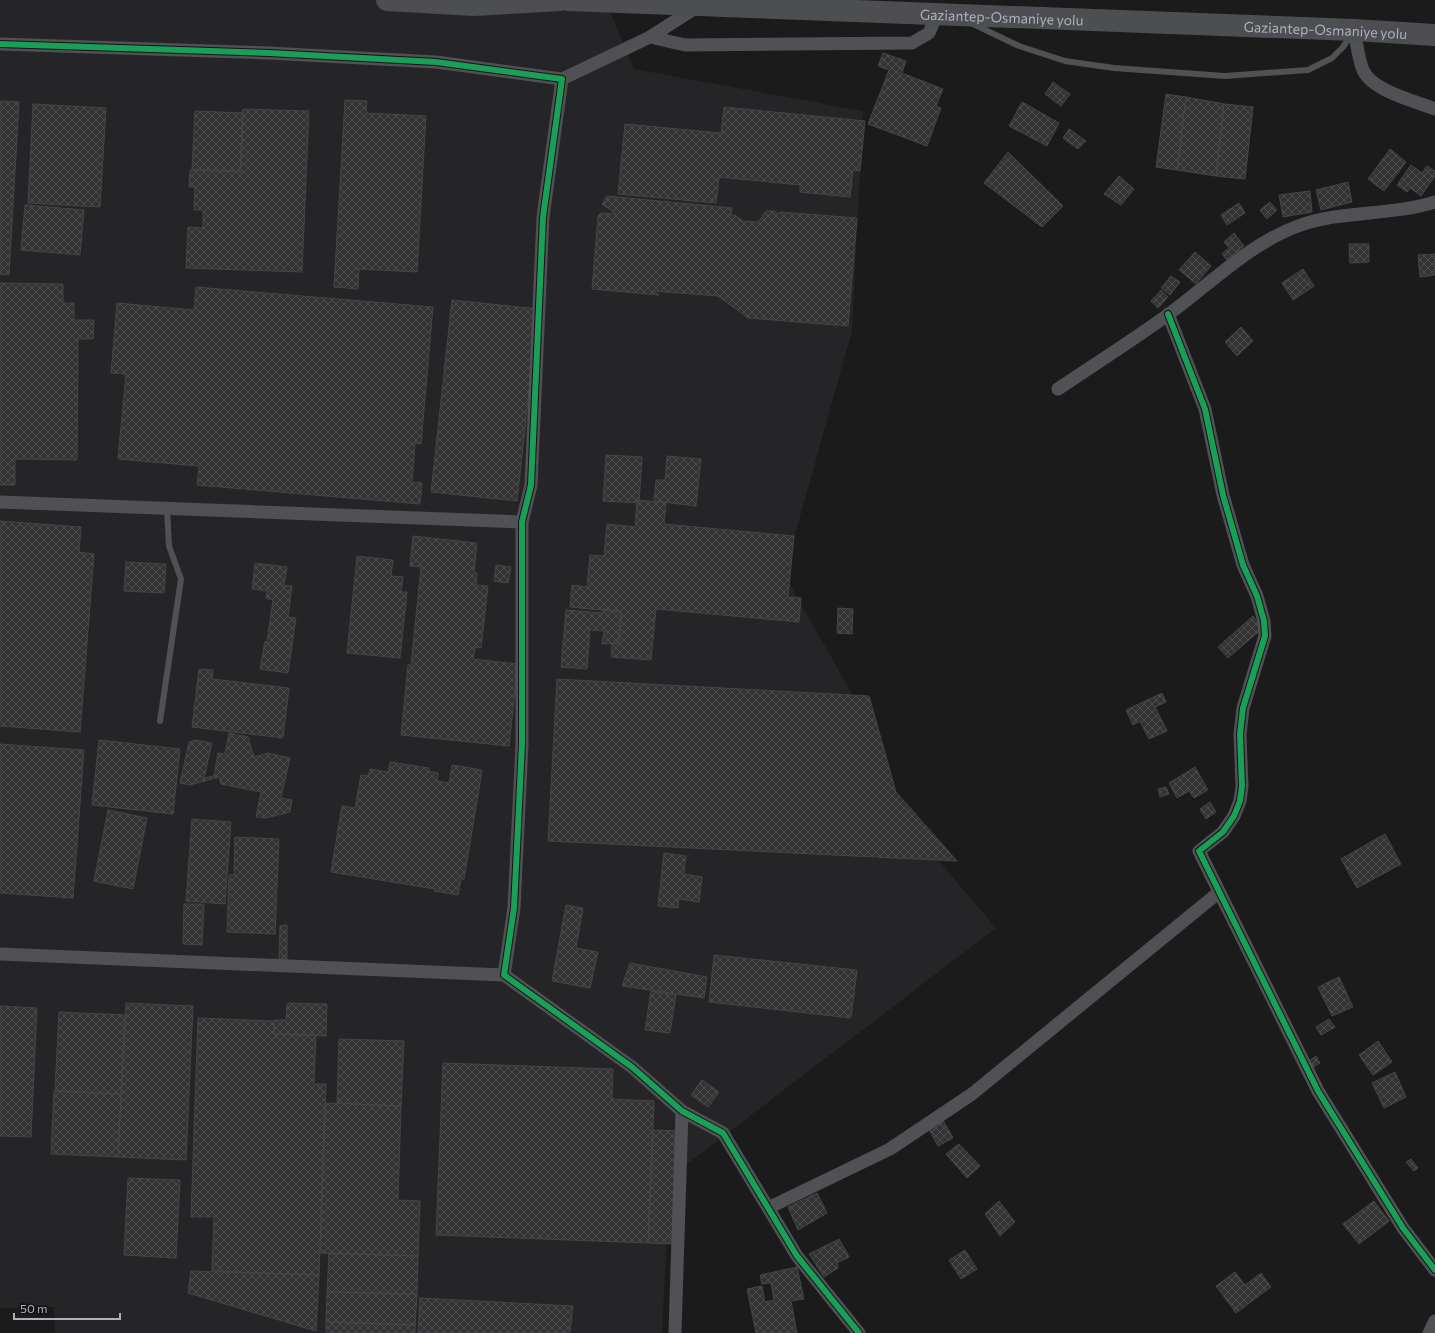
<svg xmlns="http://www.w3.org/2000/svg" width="1435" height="1333" font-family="Commissioner,sans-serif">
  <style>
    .built { fill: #252528 }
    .building { fill: url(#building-cross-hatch); stroke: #444548 }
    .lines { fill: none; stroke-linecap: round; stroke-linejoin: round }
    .lane { stroke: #4f5155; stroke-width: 6 }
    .street { stroke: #4f5155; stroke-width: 13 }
    .highway { stroke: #4d4e51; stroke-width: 22 }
    .cycleway-casing { stroke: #151518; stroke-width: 8 }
    .cycleway { stroke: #1a9f57; stroke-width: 6 }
    .labels { text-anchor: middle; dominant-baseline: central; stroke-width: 4; stroke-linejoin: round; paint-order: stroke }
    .street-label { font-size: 14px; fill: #acb2bd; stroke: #151518 }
  </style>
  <defs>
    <pattern id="building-cross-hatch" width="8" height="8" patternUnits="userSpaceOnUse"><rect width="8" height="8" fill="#333334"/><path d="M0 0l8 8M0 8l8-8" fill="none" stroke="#4e4e4f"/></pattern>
  </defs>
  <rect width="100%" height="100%" fill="#1b1b1c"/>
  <path class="built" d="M0,0H605L634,69L863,111L852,331L784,574L859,706L880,792L996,928L670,1177L662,1333H55L54,1307L0,1308Z"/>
  <path class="building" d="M883,53L906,61L902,73L943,89L936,106L941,108L927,146L868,124L889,70L878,66Z
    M1053,82L1070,94L1061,106L1045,94Z
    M1166,94L1186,97L1177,170L1156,167Z
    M1186,97L1224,104L1216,176L1177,170Z
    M345,100L367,101L366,113L426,116L417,272L359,269L358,289L334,287Z
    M0,101L19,102L9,275L0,274Z
    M1022,102L1059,123L1047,146L1009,126Z
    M33,104L106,108L100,207L28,203Z
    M1224,104L1253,107L1245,179L1216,176Z
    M724,107L865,121L860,171L853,170L850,197L800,192V185L719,177L716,203L618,194L625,124L721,133Z
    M243,109L309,111L302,272L186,268L188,227L203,228V210H194L195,187H189L190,170L241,172Z
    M195,111L243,113L240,171L192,169Z
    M1069,129L1086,141L1078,149L1063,138Z
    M1390,149L1406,162L1384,191L1368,179Z
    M1008,152L1063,206L1042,227L984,183Z
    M1411,165L1422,173L1427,166L1435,171V176L1421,196L1410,188L1407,192L1397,185Z
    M1119,176L1134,189L1121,205L1104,194Z
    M1348,182L1352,202L1321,210L1316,190Z
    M1310,191L1312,212L1283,217L1279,195Z
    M607,196L732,208L731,215H735L743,221L758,222L766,211H774L778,214L780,212L857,218L848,326L748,318L718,296L653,291L659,295L592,289L598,216L601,213L616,214L602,204Z
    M1270,202L1277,210L1267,219L1260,210Z
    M1239,203L1245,213L1227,225L1221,215Z
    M25,205L84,210L80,255L21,250Z
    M1234,233L1244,246L1227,260L1222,254L1229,248L1224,242Z
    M1349,244H1369V262L1350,263Z
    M1195,252L1211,266L1196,284L1179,270Z
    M1435,254V275L1420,277L1418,255Z
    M1303,269L1314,286L1293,300L1282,283Z
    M1171,276L1180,282L1170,295L1161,288Z
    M0,283L63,284V303H74V320H94L93,339H78L77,460L15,459V485H0Z
    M196,287L433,307L421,444L415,443L412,482L422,483L420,504L197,485L199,466L118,459L126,374L111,373L117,303L194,310Z
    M1161,290L1168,297L1158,308L1151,301Z
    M452,300L538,309L517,501L431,492Z
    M1241,327L1253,341L1237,356L1225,342Z
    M606,455L642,457L639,503L603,501Z
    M667,456L701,459L696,506L654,501L656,480H665Z
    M637,500L666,503L664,524L794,536L788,597L801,598L799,622L656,609L651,660L611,657L612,643L619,644L622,612L570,607L572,585L587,587L590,555L604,556L607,524L635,527Z
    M0,521L81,527L79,552L94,554L80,732L0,726Z
    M413,536L477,543L474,572L477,573L476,585L488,586L481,648L475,647L473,659L518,664L509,746L401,735L408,665H411L421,567L410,566Z
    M357,556L393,560L391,576L403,577L401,592H407L400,658L347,653Z
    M126,562L166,564L164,593L124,591Z
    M255,563L287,567L284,585L292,586L288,617L296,618L288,673L260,669L265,641L267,642L273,600L266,598L267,591L252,589Z
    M496,565L511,567L508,583L494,581Z
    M838,608L853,609L852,634L837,633Z
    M603,609L621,611L618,643L602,644L604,631L590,630L587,669L561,667L566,610L603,613Z
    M1253,616L1263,628L1228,658L1218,647Z
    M199,669L213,670L212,679L289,688L283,738L192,727Z
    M557,679L869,696L896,792L957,861L548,841Z
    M1162,693L1166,702L1155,707L1167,731L1149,739L1140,721L1133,725L1126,710Z
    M229,733L248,737L254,757L268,753L290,758L281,798L292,800L290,812L266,818L256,817L261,792L221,784L219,777L190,785L180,783L189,742L196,740L212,743L204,778L214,776L218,753L225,754Z
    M99,740L180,749L173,814L92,805Z
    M0,744L84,750L73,898L0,893Z
    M390,762L429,768V771L438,773L437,781L449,783L452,765L482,770L464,879H461L458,895L434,891L435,889L331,872L342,806L355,808L361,775L368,776L370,769L388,772Z
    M1195,767L1208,790L1194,798L1189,791L1177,798L1169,783Z
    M1166,787L1169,794L1160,797L1158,789Z
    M1210,802L1216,812L1206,819L1200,809Z
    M108,810L147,818L133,889L94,881Z
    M192,819L231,822L225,904L186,901Z
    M1385,834L1401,864L1357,888L1341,859Z
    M235,837L279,839L275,934L227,932L229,875H234Z
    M664,853L686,856L684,874L702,877L699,902L679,899L678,908L658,906Z
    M184,904H204L202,945L183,944Z
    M566,905L583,908L576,948L598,952L590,988L552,981Z
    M287,925V959H279L280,926Z
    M714,955L857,970L851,1018L709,1002Z
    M630,963L707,977L704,998L622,986Z
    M1339,977L1353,1007L1332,1016L1318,987Z
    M651,991L676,995L670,1033L645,1030Z
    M126,1003L193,1006L186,1160L118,1157Z
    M287,1003L327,1004L326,1036L274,1034V1020H286Z
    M0,1006L37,1008L31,1137L0,1136Z
    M59,1012L125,1015L121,1094L55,1091Z
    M198,1018L274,1021V1034L316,1035L314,1084H326L319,1275L212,1271L214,1217H191Z
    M1329,1019L1335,1027L1321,1035L1316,1027Z
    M339,1039L404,1041L401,1106L337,1103Z
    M1378,1041L1392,1062L1373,1075L1359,1055Z
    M1316,1056L1320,1063L1313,1067L1309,1061Z
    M443,1063L613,1069L612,1099L654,1101L648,1243L436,1235Z
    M1395,1072L1406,1097L1384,1108L1372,1083Z
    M702,1080L719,1092L708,1107L691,1095Z
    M54,1091L121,1094L118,1157L51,1154Z
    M325,1103L401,1106L398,1200L420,1201L418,1256L320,1253Z
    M939,1113L953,1138L938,1146L925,1122Z
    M653,1130L678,1131L674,1244L648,1243Z
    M959,1144L980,1166L967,1178L946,1154Z
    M1411,1159L1418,1168L1414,1171L1406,1162Z
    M128,1178L180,1180L176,1258L124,1255Z
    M817,1193L827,1213L798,1230L788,1207Z
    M999,1201L1015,1222L1000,1236L985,1214Z
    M1374,1201L1389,1221L1359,1244L1343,1224Z
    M839,1239L849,1257L837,1263L838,1268L824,1277L809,1254Z
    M965,1250L977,1269L961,1279L949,1260Z
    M329,1253L418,1256L417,1294L327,1292Z
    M797,1267L804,1299L791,1301L797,1333H756L747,1289L762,1286L765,1302L774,1300L771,1283L762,1284L760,1275Z
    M191,1271L319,1275L316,1331L188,1293Z
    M1235,1272L1245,1285L1261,1273L1271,1287L1236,1313L1216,1286Z
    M327,1292L417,1294L415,1325L326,1322Z
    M420,1298L573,1306L570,1333H418Z
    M326,1322L415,1325V1333H326Z"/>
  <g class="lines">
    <path class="lane" d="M971,23L1019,46L1065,61L1114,68L1225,76L1308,70L1332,58L1343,47L1351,35
      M160,721L181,579L169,546L167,509"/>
    <path class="street" d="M1354,30C1357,43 1358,58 1363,70C1372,91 1415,101 1435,109
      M650,37L685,45L912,43L929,33L937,14
      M0,44L269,53L436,62L562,79L543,217L531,485L522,522V744L514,908L504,975L632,1067L682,1111L723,1133L797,1256L859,1333
      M562,79L650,37L697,7
      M1168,314L1205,409L1223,495L1243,565L1257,596L1264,621L1265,636L1243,708L1240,734L1242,786L1240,801L1234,816L1223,832L1199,851L1318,1091L1403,1228L1435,1270
      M1058,389C1095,364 1133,340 1169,314C1210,284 1249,244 1298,226C1341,210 1391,216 1435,202
      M0,502L522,522
      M0,954L504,975
      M768,1208L890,1149L972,1094L1218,893
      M675,1333L682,1111
      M1429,1333L1435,1321"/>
    <g class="highway">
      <path d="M387,0L474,5L560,0"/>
      <path id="s1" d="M568,0L1354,30L1435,35"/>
    </g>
    <g class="cycleway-casing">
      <path id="cycleway" d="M0,44L269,53L436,62L562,79L543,217L531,485L522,522V744L514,908L504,975L632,1067L682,1111L723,1133L797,1256L859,1333
        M1168,314L1205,409L1223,495L1243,565L1257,596L1264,621L1265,636L1243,708L1240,734L1242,786L1240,801L1234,816L1223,832L1199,851L1318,1091L1403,1228L1435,1270"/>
    </g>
    <use href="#cycleway" class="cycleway"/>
  </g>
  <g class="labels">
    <g class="street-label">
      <text stroke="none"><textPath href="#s1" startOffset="434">Gaziantep-Osmaniye yolu</textPath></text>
      <text stroke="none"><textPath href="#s1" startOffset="758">Gaziantep-Osmaniye yolu</textPath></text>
    </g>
  </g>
  <path d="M14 1313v6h106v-6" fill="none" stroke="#acb2bd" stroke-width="2"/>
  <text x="20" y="1313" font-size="12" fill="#acb2bd" stroke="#151518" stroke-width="3" paint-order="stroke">50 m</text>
</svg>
